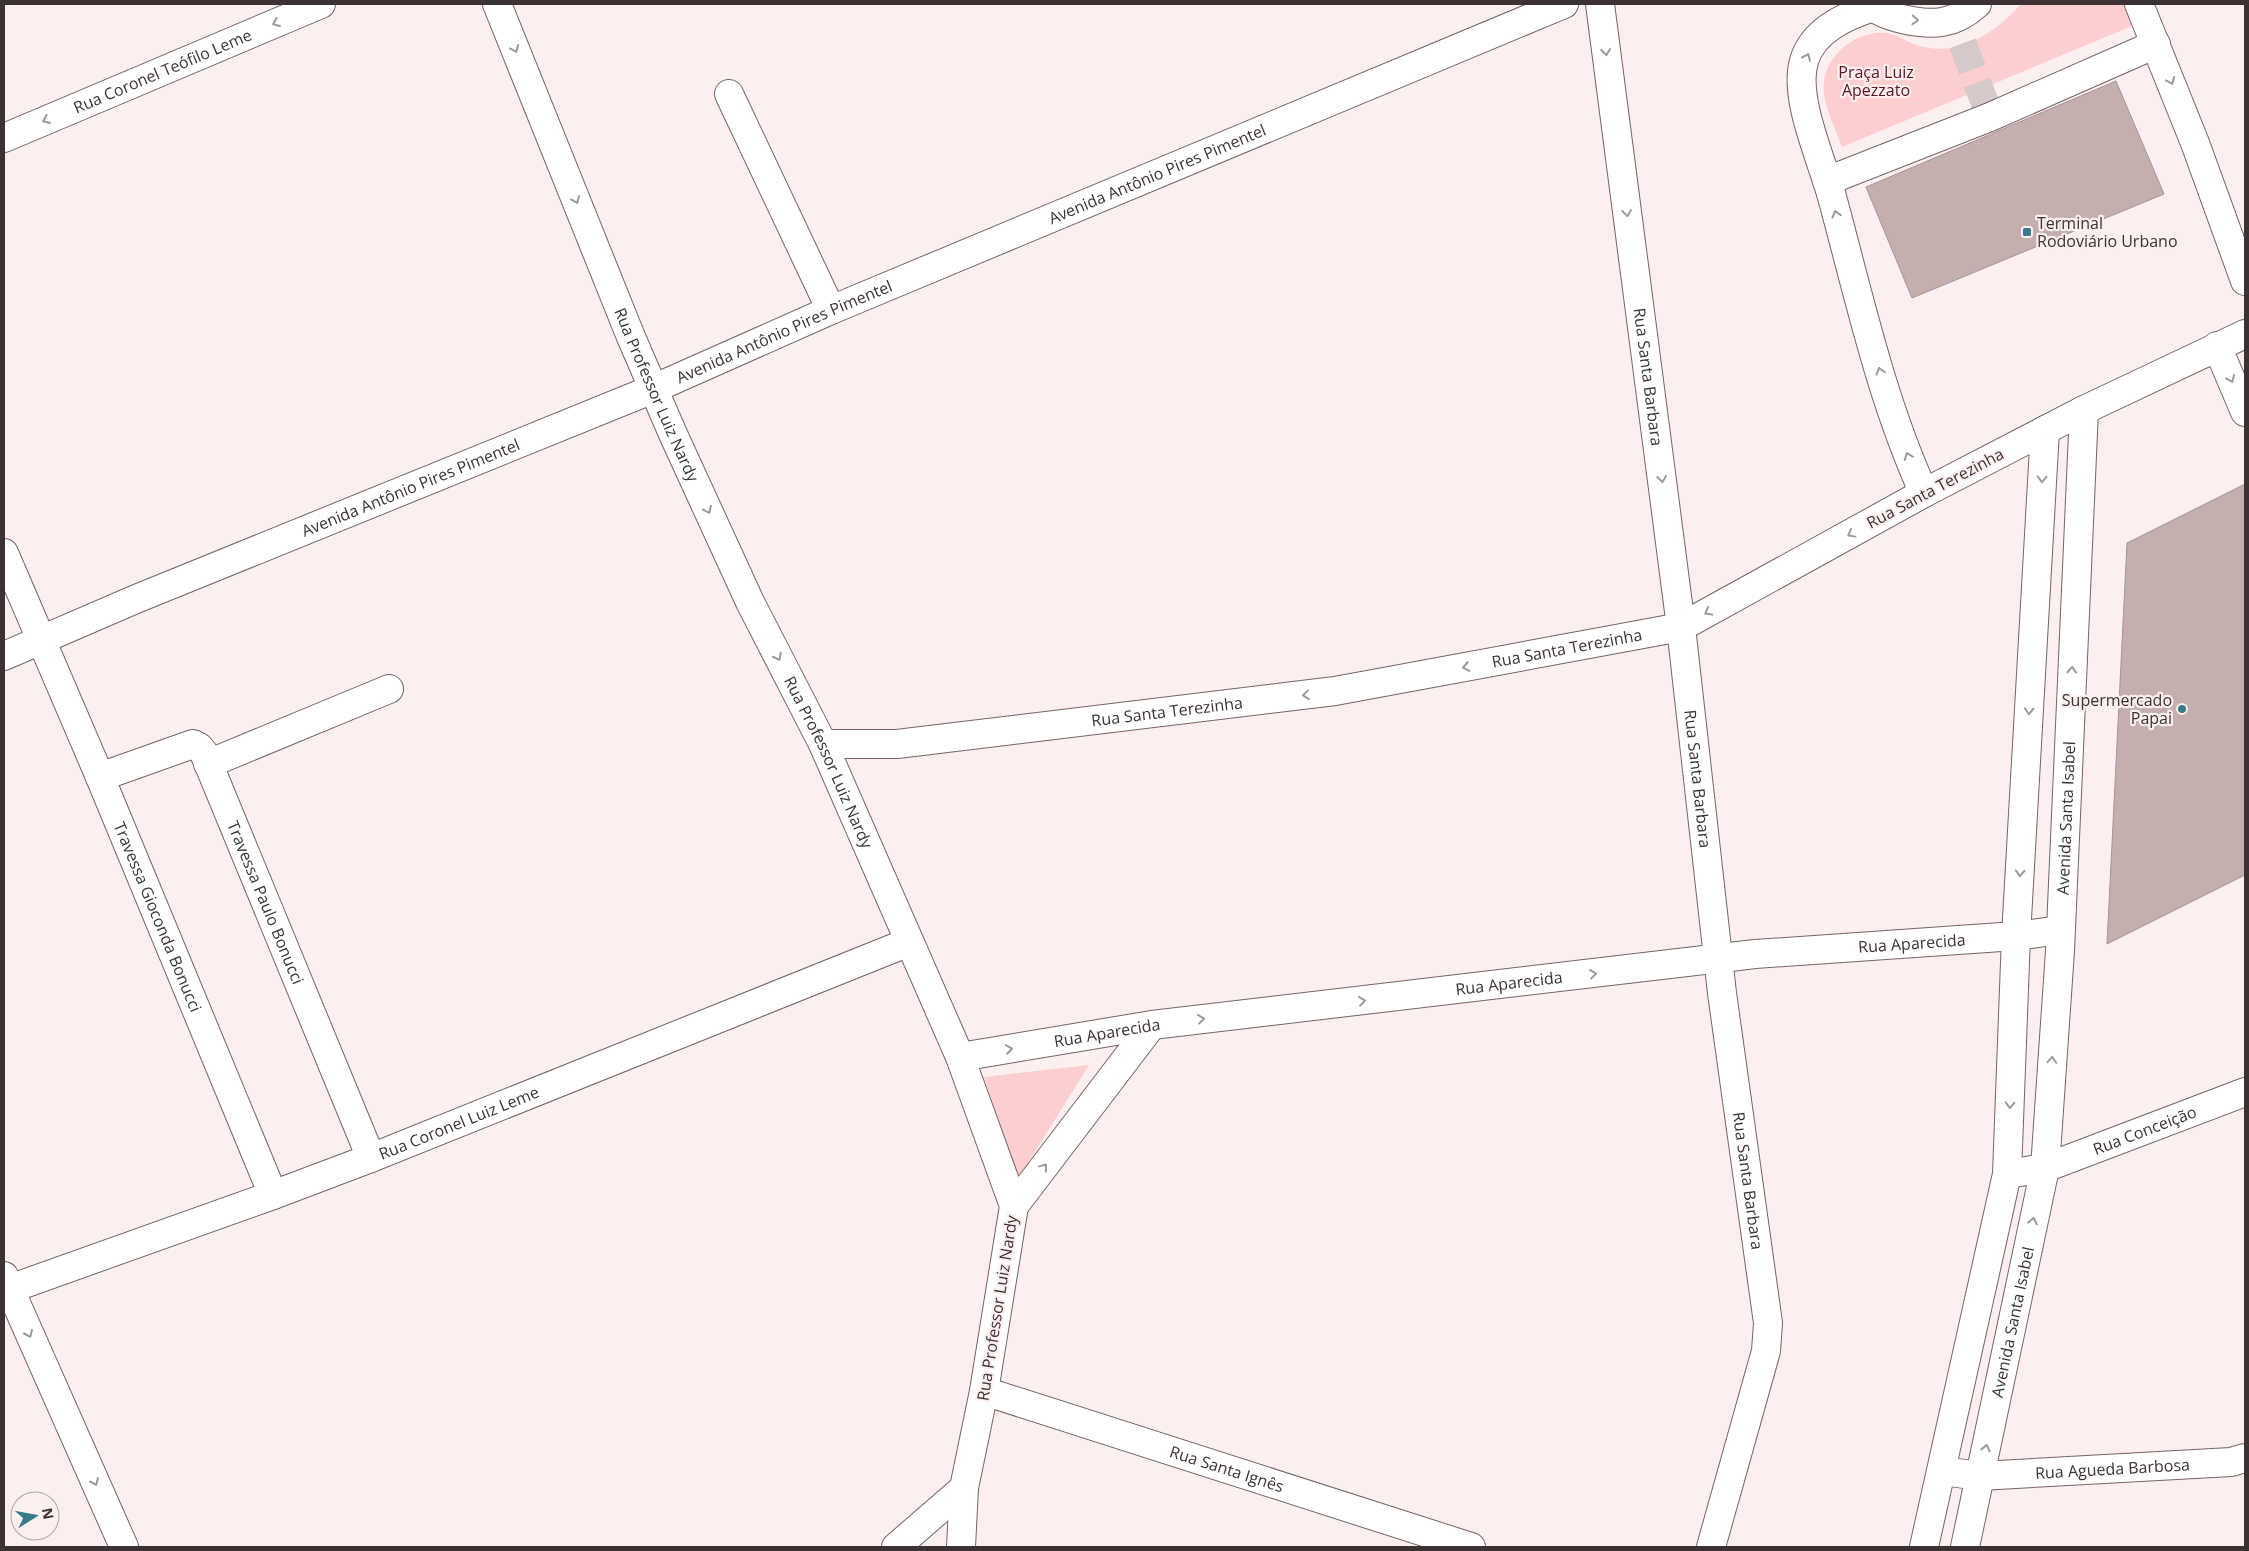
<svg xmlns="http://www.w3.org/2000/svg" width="2249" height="1551" font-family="'Open Sans',sans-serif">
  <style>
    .green { fill: #fdcecf }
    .building { fill: #c4aeae; stroke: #a99393 }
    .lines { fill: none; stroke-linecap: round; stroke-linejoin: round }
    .minor-tunnel { stroke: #d6c9c9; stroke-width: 28; stroke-dasharray: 28 14; stroke-linecap: butt }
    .minor-casing { stroke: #776363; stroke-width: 30 }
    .major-casing { stroke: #776363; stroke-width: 30 }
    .minor { stroke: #fff; stroke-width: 28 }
    .major { stroke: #fff; stroke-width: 28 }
    .oneway { stroke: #9e9899 }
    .poi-dot { fill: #377a8a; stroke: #fdefef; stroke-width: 2 }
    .labels { text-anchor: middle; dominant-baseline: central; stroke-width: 4.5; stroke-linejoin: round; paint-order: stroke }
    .street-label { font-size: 16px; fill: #3c3233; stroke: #fdefef }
    .park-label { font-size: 16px; fill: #5d1520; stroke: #fdefef }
    .poi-label { font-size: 16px; fill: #3c3233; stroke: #fdefef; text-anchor: start }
  </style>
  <rect width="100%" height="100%" fill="#fdefef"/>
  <path class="green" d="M2021,4H2129L2137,24L1842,147C1836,130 1826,111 1824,93C1819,60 1855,29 1886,33C1896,34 1902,39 1911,43C1924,48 1938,50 1952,48C1977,44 2005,23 2021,4Z
    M1089,1065L1018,1179L984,1077Z"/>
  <path class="building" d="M2116,81L2164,194L1912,298L1866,187Z
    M2245,484V875L2107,944L2127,543Z"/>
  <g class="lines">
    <path class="minor-tunnel" d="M1948,4L1990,117"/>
    <g class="minor-casing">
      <g id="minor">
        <path id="s1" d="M497,4L631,337L673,434L750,602L823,744L960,1057L1014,1206L984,1391L964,1488L961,1547"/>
        <path id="s2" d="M1600,4L1681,627L1722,993L1768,1323L1766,1351L1711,1547"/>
        <path d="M729,94L831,310"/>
        <path id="s3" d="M4,138L321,4"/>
        <path d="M1827,181L1990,117L2156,44"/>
        <path id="s4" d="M4,553L100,777L273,1195"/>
        <path id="s5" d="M823,744H897L1335,691L1681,627L1924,493"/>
        <path d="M208,764L389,689"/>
        <path id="s6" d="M100,777L193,744L199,747L204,753L371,1158"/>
        <path id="s7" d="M960,1057L1152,1025L1755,954L2016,936L2060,930"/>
        <path id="s8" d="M2007,1174L2045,1168L2245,1092"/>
        <path d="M1014,1206L1152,1025"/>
        <path d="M4,1276L124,1547"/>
        <path id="s9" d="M4,1291L273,1195L371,1158L909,942"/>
        <path id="s10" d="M984,1391L1471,1547"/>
        <path id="s11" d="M1942,1471L1980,1476L2231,1462L2245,1458"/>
        <path d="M896,1547L964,1488"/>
      </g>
    </g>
    <g class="major-casing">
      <g id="major">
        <path d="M1870,4C1883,18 1923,25 1942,22C1955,20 1968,12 1977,4"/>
        <path d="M2139,4L2195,143L2245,281"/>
        <path d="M1873,7C1846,16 1813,30 1804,61C1793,98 1822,160 1832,197C1859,296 1881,399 1924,493L2084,410L2245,334"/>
        <path d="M2217,346L2245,412"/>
        <path id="s12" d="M4,656L136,599L653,389L831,310L1564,4"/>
        <path d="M1924,1547L2007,1174L2016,936L2045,430"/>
        <path id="s13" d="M1965,1547L2045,1168L2060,951L2084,410"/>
      </g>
    </g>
    <use href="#minor" class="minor"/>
    <use href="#major" class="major"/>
  </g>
  <defs><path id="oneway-chevron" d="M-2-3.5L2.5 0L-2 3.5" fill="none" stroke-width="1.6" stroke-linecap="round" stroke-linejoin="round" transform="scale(1.25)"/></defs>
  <g class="oneway">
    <use href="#oneway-chevron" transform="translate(1915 20) rotate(3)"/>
    <use href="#oneway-chevron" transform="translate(276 23) rotate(157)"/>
    <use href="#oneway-chevron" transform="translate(515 49) rotate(68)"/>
    <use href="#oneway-chevron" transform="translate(1606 52) rotate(83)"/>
    <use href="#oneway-chevron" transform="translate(1807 57) rotate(-66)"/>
    <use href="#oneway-chevron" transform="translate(2171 81) rotate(68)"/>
    <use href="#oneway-chevron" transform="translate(46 120) rotate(157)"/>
    <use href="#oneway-chevron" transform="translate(576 200) rotate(68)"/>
    <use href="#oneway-chevron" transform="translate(1627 213) rotate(83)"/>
    <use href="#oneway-chevron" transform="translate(1836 214) rotate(-105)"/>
    <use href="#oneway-chevron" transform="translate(1880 371) rotate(-106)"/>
    <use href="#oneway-chevron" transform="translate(2231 379) rotate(67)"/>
    <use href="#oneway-chevron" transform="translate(1908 456) rotate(-111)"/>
    <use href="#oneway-chevron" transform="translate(1662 479) rotate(83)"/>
    <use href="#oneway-chevron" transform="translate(2042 479) rotate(93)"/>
    <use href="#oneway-chevron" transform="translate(708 510) rotate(65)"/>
    <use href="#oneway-chevron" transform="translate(1851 534) rotate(151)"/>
    <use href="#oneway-chevron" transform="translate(1708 612) rotate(151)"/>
    <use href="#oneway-chevron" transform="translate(778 657) rotate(63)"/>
    <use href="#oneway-chevron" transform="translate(1466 667) rotate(169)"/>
    <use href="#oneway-chevron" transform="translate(2072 670) rotate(-87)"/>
    <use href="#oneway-chevron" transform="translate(1306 695) rotate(173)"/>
    <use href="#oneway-chevron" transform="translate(2029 711) rotate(93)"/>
    <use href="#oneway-chevron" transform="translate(2020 873) rotate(93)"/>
    <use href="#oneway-chevron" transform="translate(1593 974) rotate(-7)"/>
    <use href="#oneway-chevron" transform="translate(1362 1001) rotate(-7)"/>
    <use href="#oneway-chevron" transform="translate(1201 1019) rotate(-7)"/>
    <use href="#oneway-chevron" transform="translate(1009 1049) rotate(-9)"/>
    <use href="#oneway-chevron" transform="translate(2052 1060) rotate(-86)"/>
    <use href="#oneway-chevron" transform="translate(2010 1105) rotate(92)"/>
    <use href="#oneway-chevron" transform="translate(1044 1167) rotate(-53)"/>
    <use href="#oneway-chevron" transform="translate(2033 1221) rotate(-78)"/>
    <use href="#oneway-chevron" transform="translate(29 1334) rotate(66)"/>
    <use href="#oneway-chevron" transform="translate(1986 1448) rotate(-78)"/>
    <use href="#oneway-chevron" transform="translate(95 1482) rotate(66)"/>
  </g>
  <g class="poi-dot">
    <rect x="2022" y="227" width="10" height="10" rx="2.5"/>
    <circle cx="2182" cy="709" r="5"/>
  </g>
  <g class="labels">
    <g class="street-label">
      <text stroke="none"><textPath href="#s3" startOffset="172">Rua Coronel Teófilo Leme</textPath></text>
      <text stroke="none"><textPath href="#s12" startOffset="1250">Avenida Antônio Pires Pimentel</textPath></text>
      <text stroke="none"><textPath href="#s12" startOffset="845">Avenida Antônio Pires Pimentel</textPath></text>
      <text stroke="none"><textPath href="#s2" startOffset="376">Rua Santa Barbara</textPath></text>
      <text stroke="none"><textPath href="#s1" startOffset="422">Rua Professor Luiz Nardy</textPath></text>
      <text stroke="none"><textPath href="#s12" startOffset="440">Avenida Antônio Pires Pimentel</textPath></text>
      <text transform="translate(1935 488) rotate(-28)">Rua Santa Terezinha</text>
      <text stroke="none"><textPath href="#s5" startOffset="751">Rua Santa Terezinha</textPath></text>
      <text stroke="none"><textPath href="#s5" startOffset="346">Rua Santa Terezinha</textPath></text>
      <text stroke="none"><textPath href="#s1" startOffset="828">Rua Professor Luiz Nardy</textPath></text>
      <text stroke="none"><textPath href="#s2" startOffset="781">Rua Santa Barbara</textPath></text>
      <text stroke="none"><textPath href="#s13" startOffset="738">Avenida Santa Isabel</textPath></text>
      <text stroke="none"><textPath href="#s6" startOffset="275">Travessa Paulo Bonucci</textPath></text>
      <text stroke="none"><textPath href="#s4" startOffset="395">Travessa Gioconda Bonucci</textPath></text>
      <text stroke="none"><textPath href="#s7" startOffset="959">Rua Aparecida</textPath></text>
      <text stroke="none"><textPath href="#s7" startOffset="554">Rua Aparecida</textPath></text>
      <text stroke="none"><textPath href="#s7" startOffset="149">Rua Aparecida</textPath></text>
      <text stroke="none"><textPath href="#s9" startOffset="485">Rua Coronel Luiz Leme</textPath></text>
      <text stroke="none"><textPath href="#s8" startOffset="145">Rua Conceição</textPath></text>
      <text stroke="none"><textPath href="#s2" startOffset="1186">Rua Santa Barbara</textPath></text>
      <text transform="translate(997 1308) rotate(-81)">Rua Professor Luiz Nardy</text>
      <text stroke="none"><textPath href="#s13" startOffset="230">Avenida Santa Isabel</textPath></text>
      <text stroke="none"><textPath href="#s10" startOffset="255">Rua Santa Ignês</textPath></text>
      <text stroke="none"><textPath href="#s11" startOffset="171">Rua Agueda Barbosa</textPath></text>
    </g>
    <g class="park-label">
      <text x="1876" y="72">Praça Luiz<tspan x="1876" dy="18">Apezzato</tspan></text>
    </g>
    <g class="poi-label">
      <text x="2037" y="223">Terminal<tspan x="2037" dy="18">Rodoviário Urbano</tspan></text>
      <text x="2172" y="700" text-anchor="end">Supermercado<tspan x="2172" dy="18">Papai</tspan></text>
    </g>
  </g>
  <rect width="2249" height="1551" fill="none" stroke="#3c3233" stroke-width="10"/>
  <g transform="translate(35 1516) rotate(79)"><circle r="24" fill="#fdefef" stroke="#b0a3a4"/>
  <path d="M0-4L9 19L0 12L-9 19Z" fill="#377a8a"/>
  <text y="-8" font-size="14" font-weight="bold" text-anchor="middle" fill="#3c3233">N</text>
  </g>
</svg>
